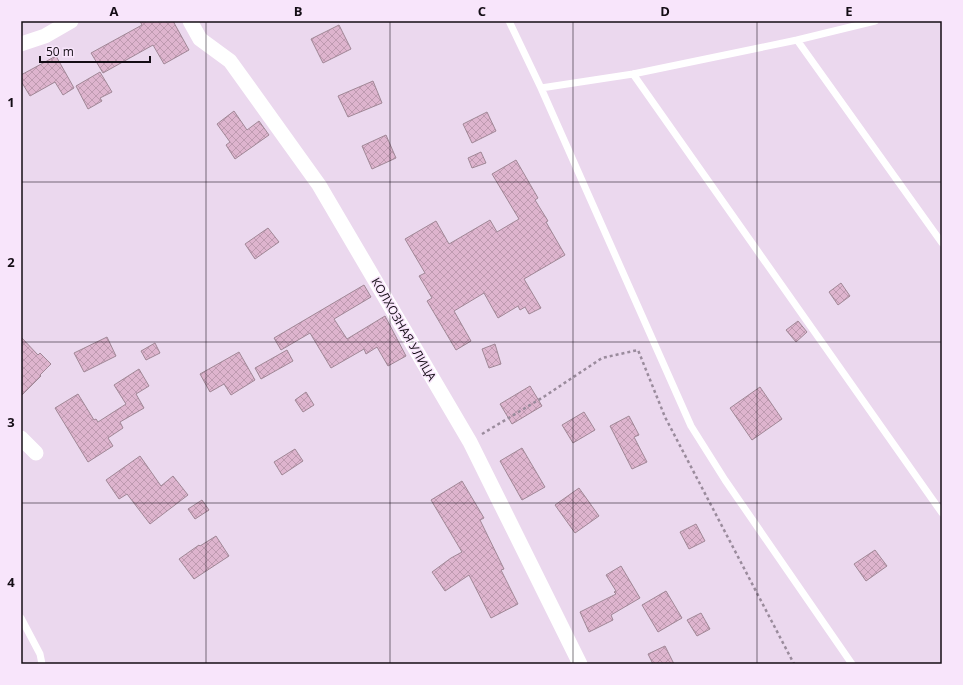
<svg xmlns="http://www.w3.org/2000/svg" width="963" height="685" font-family="'Open Sans',sans-serif">
  <style>
    .building { fill: url(#building-cross-hatch); stroke: #a08796 }
    .lines { fill: none; stroke-linecap: round; stroke-linejoin: round }
    .path { stroke: #9a8b9c; stroke-width: 2.5; stroke-dasharray: 3 3; stroke-linecap: butt }
    .lane { stroke: #fff; stroke-width: 7 }
    .street { stroke: #fff; stroke-width: 15 }
    .grid { fill: none; stroke: #140d15; stroke-width: 1; stroke-opacity: 0.55 }
    .labels { text-anchor: middle; dominant-baseline: central; stroke-width: 3; stroke-linejoin: round; paint-order: stroke }
    .street-label { font-size: 12px; fill: #140d15; stroke: #f8e5fb }
    .neatline { fill: none; stroke: #140d15; stroke-width: 1.5 }
    .grid-label { font-size: 13px; text-anchor: middle; font-weight: bold; fill: #140d15 }
  </style>
  <defs>
    <pattern id="building-cross-hatch" width="8" height="8" patternUnits="userSpaceOnUse"><rect width="8" height="8" fill="#deb4ce"/><path d="M0 0l8 8M0 8l8-8" fill="none" stroke="#be9ab0"/></pattern>
  </defs>
  <rect width="100%" height="100%" fill="#ebd8ee"/>
  <path class="building" d="M140,21H173L189,50L164,64L153,45L103,73L91,53L142,25Z
    M339,25L351,49L323,63L311,39Z
    M56,56L74,88L63,95L55,82L30,96L21,81V75Z
    M100,72L112,92L100,98L102,101L88,109L76,86Z
    M373,81L382,103L348,117L338,96Z
    M234,111L247,130L259,121L269,135L235,159L226,145L230,142L217,124Z
    M487,112L496,131L472,143L463,124Z
    M386,135L396,158L372,169L362,146Z
    M481,152L486,163L472,168L468,158Z
    M516,160L538,198L535,200L548,221L546,222L565,255L524,279L541,308L529,314L525,307L520,310L518,306L498,318L484,293L454,311L471,341L456,350L427,301L432,298L419,276L425,273L405,239L436,221L449,244L490,220L497,232L519,219L492,174Z
    M268,228L279,242L255,259L245,244Z
    M841,283L850,296L838,305L829,292Z
    M364,285L371,297L334,319L347,339L385,316L406,356L388,366L377,347L366,354L364,349L331,368L310,333L281,350L274,338Z
    M798,321L807,332L796,342L786,330Z
    M21,337L38,355L40,353L51,364L40,375L41,376L21,396Z
    M107,337L116,356L84,372L74,353Z
    M155,343L160,353L146,360L141,351Z
    M495,344L501,364L489,368L482,349Z
    M287,350L293,361L261,379L255,368Z
    M239,352L255,380L231,395L224,384L210,392L200,374Z
    M139,369L149,386L136,394L144,408L120,422L123,428L108,438L113,446L88,462L55,408L78,394L94,420L96,419L98,422L126,404L114,385Z
    M530,386L542,406L512,424L500,404Z
    M760,387L782,419L752,440L730,408Z
    M306,392L314,405L303,412L295,400Z
    M584,412L595,430L573,443L562,425Z
    M629,416L639,435L634,437L647,462L632,469L610,426Z
    M522,448L545,487L522,500L500,461Z
    M295,449L303,461L282,475L274,462Z
    M140,456L161,486L173,476L188,495L150,524L127,494L119,499L106,480Z
    M462,481L484,518L480,520L504,569L501,570L518,604L491,618L469,575L445,591L432,572L451,558L462,552L431,500Z
    M579,488L599,516L575,533L555,505Z
    M202,500L209,510L195,519L188,509Z
    M696,524L705,541L689,549L680,532Z
    M216,536L229,556L194,579L179,559L199,545L200,546Z
    M875,550L887,566L866,581L854,564Z
    M621,566L640,598L611,615L613,620L589,632L580,612L616,594L614,592L616,591L606,575Z
    M666,591L682,618L658,632L642,605Z
    M701,613L710,629L697,636L687,620Z
    M665,646L674,664H653L648,654Z"/>
  <g class="lines">
    <path class="path" d="M482,434L545,396L602,358L638,350L665,417L794,664"/>
    <path class="lane" d="M509,21L541,88L691,426L725,480L852,664
      M797,40L942,243
      M633,74L942,513
      M541,88L633,74L797,40L875,21
      M21,618L40,654L42,664"/>
    <path class="street" d="M190,21L200,39L230,61L319,185L470,442L580,664
      M21,44L45,36L71,21
      M21,438L36,453"/>
  </g>
  <path class="grid" d="M206,21V664M390,21V664M573,21V664M757,21V664M21,182H942M21,342H942M21,503H942"/>
  <g class="labels">
    <g class="street-label">
      <text transform="translate(404 329) rotate(60)">КОЛХОЗНАЯ УЛИЦА</text>
    </g>
  </g>
  <rect width="963" height="685" fill="none" stroke="#f8e5fb" stroke-width="44"/>
  <path d="M40 56v6h110v-6" fill="none" stroke="#140d15" stroke-width="2"/>
  <text x="46" y="56" font-size="12" fill="#140d15" stroke="#f8e5fb" stroke-width="3" paint-order="stroke">50 m</text>
  <rect x="22" y="22" width="919" height="641" class="neatline"/>
  <g class="grid-label">
    <text x="114" y="16">A</text>
    <text x="298" y="16">B</text>
    <text x="482" y="16">C</text>
    <text x="665" y="16">D</text>
    <text x="849" y="16">E</text>
    <text x="11" y="107">1</text>
    <text x="11" y="267">2</text>
    <text x="11" y="427">3</text>
    <text x="11" y="587">4</text>
  </g>
</svg>
